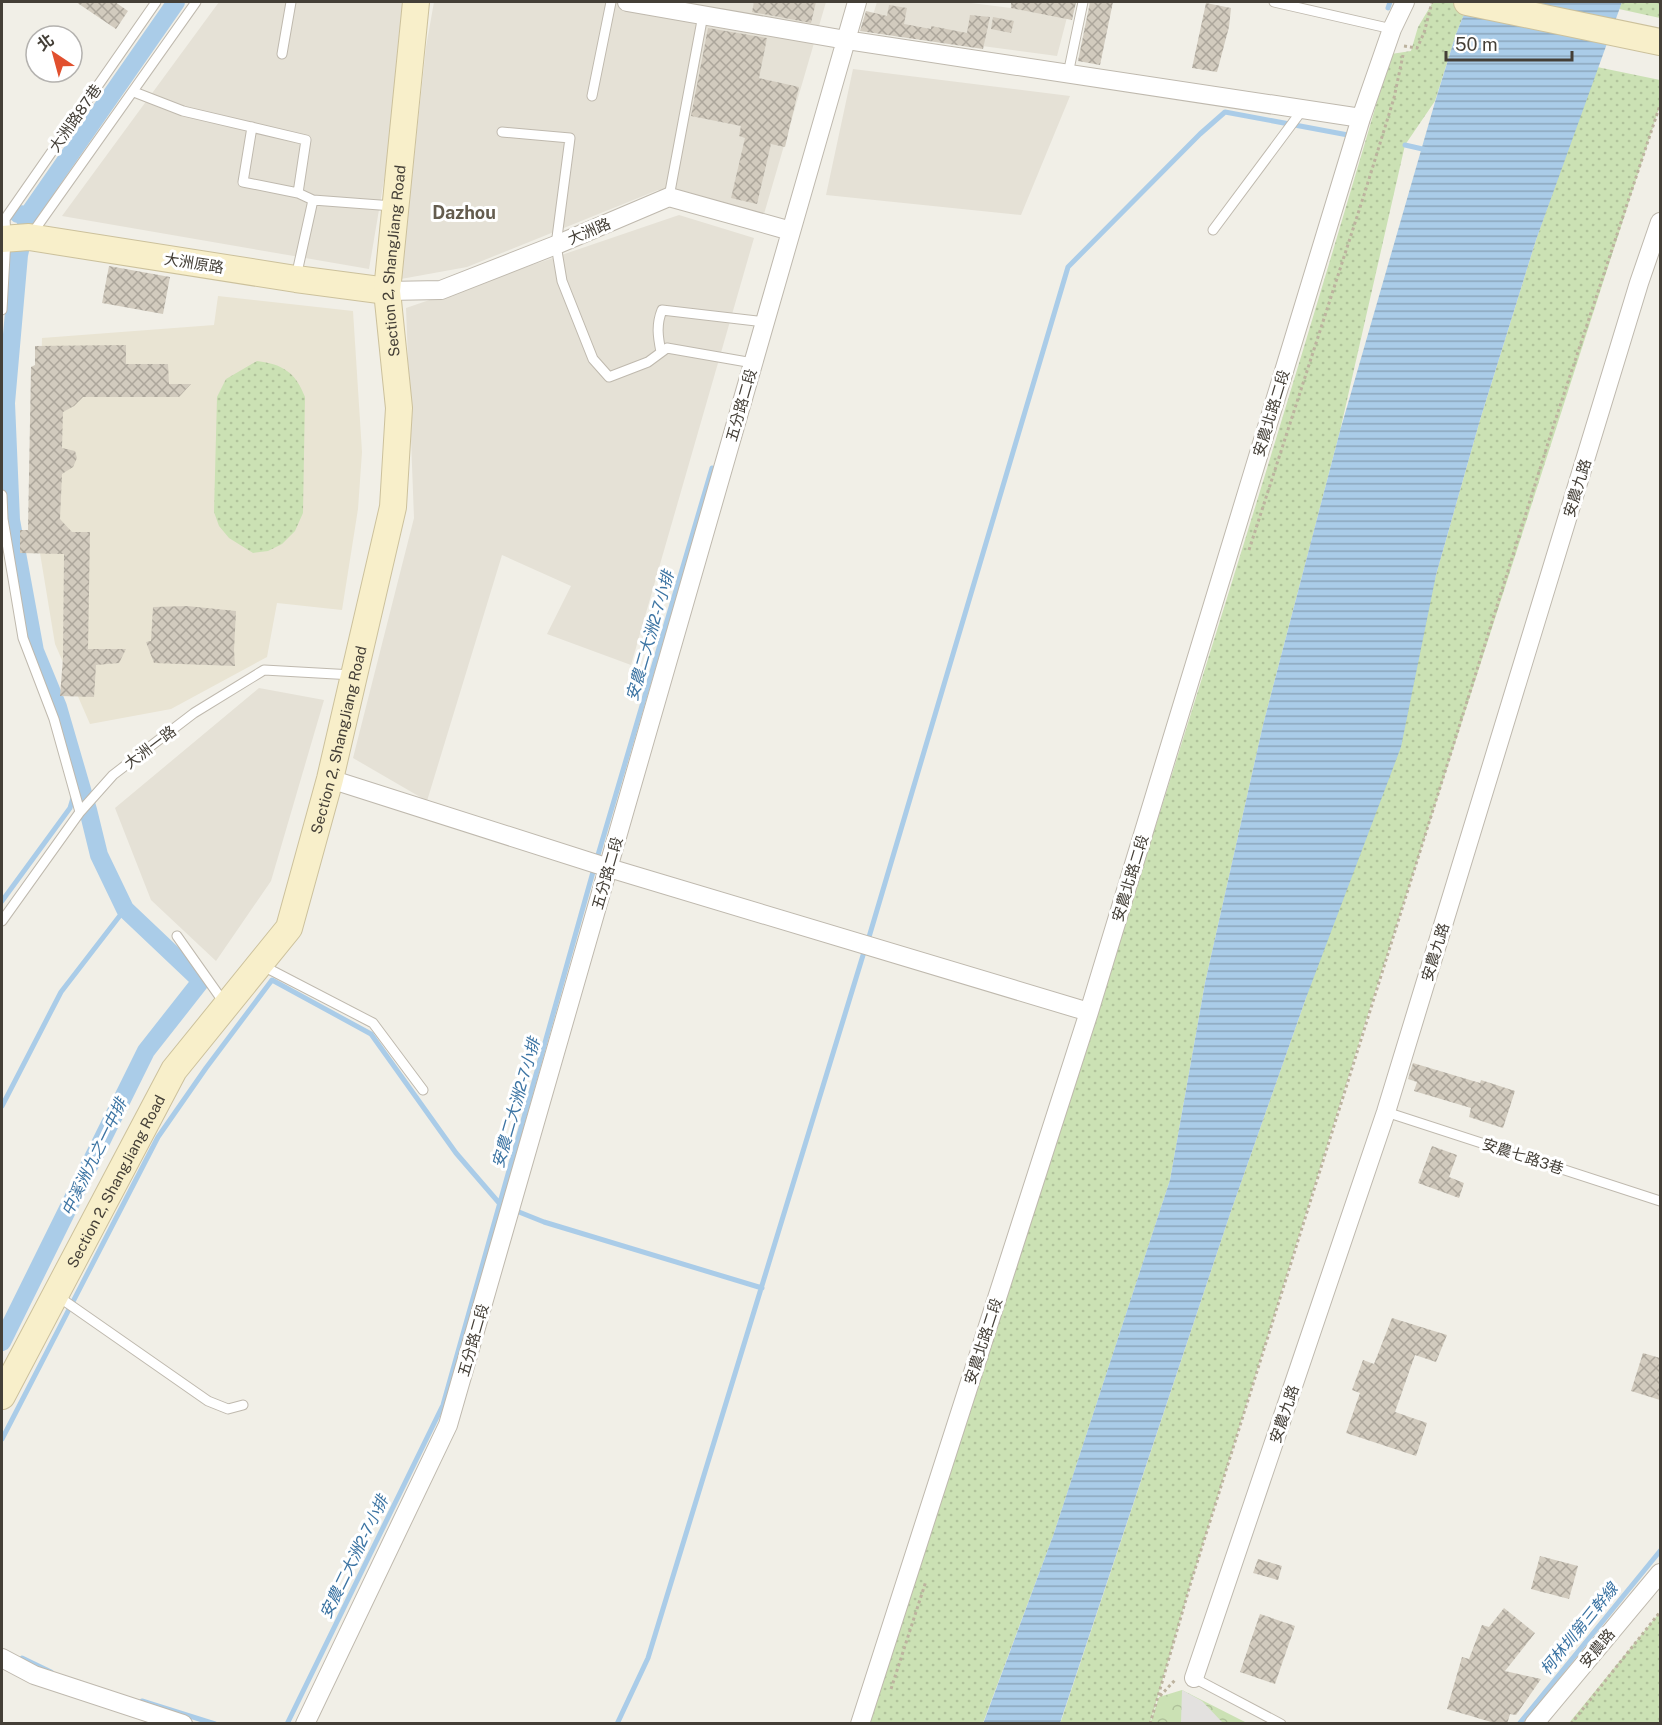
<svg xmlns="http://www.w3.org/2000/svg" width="1662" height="1725" font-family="'Public Sans','Noto Sans TC',sans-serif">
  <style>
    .residential { fill: #e5e1d6 }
    .education { fill: #e9e4d3 }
    .grass { fill: url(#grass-dots) }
    .park { fill: url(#park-crowns) }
    .parking { fill: #e3e1df }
    .water { fill: url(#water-rules) }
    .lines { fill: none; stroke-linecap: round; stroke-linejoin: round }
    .stream { stroke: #aacce8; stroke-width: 5 }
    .canal { stroke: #aacce8; stroke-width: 18 }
    .building { fill: url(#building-cross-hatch) }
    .lane-casing { stroke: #bfb9ae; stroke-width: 11 }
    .street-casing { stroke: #bfb9ae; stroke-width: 20 }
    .secondary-casing { stroke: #ccc19c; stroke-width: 28 }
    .path { stroke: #bcb29e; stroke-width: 3; stroke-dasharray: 3 3; stroke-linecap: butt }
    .lane { stroke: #fff; stroke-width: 9 }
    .street { stroke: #fff; stroke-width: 18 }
    .secondary { stroke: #f8efca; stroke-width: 26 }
    .labels { text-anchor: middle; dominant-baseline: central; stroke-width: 6; stroke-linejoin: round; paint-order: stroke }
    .street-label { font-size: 15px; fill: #443f37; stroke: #fff }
    .water-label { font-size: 16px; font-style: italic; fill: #3c74a3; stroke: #fff }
    .quarter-label { font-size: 18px; font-weight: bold; fill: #655d4f; stroke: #fff }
  </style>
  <defs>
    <pattern id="grass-dots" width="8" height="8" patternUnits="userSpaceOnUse" patternTransform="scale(1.5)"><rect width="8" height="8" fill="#cbe1b4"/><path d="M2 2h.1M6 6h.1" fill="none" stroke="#b0c29b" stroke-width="1.8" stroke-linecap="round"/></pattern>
    <pattern id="park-crowns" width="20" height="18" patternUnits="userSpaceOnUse" patternTransform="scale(1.5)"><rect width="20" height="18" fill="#cbe1b4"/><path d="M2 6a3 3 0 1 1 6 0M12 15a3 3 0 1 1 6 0" fill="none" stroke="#b0c29b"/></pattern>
    <pattern id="water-rules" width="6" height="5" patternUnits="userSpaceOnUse" patternTransform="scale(1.5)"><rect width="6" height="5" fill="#aacce8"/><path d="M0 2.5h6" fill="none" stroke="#8ca7bd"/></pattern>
    <pattern id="building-cross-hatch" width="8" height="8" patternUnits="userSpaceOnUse" patternTransform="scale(1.5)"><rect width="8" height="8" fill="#d2cbbe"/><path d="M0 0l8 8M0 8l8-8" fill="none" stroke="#aca69b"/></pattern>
  </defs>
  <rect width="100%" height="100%" fill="#f1efe7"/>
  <path class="residential" d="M219,2H414L369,269L62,216Z
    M434,2H826L764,214L658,190L467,267L401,279L426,47Z
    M877,2H963L1011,8L1015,2H1071L1057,56L868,31Z
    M853,69L1070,96L1021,215L826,195Z
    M679,215L754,238L631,665L547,634L571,586L502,555L427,801L353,758L414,518L406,308Z
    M259,688L324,700L271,881L216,961L151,900L115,808Z"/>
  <path class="education" d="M218,296L353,311L362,452L358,509L342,610L277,603L267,657L171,709L90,724L55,644L37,535L42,338L214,325Z"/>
  <path class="grass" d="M1433,2H1469L1456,34L1435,101L1405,145L1340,431L1263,725L1205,983L1170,1180L1053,1536L983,1723L868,1724C1046,1169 1228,614 1391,54L1411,51L1418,27Z
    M1622,2H1660V18L1619,9Z
    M1597,67L1660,80V105L1367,1017L1191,1582L1150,1723L1060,1724L1231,1211L1306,998L1436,575L1480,420L1536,240Z
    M257,361C283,364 296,373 305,397L303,513L295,531L282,544L268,551L253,553L229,538L219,526L214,512L217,397L226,379Z
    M1660,1612V1723H1569Z"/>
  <path class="park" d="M1182,1690L1247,1723L1150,1724L1159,1697Z"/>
  <path class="parking" d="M1182,1690L1202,1701L1223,1723H1181Z"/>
  <path class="water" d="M1469,2H1622L1536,240L1480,420L1436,575L1401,747L1306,998L1231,1211L1060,1723L983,1724L1053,1536L1170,1180L1205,983L1263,725L1340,431L1435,102L1456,34Z"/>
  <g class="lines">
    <path class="stream" d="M1388,8L1390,2
      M1405,145L1427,150
      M2,901L70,808L79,778
      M869,937L1068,267L1200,134L1225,112L1348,135
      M2,1106L61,992L125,909
      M514,1210L544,1222L762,1288
      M2,1439L158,1137L206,1068L272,980L371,1034L456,1153L500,1204
      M22,1658L51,1672
      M142,1701L215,1724
      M287,1724L443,1405L593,872L712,468
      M617,1724L648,1658L864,952
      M1519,1724L1660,1551"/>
    <path class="canal" d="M18,214L28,215L176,2
      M2,1342L146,1051L201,981L125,909L99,855L88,810L58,707L35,651L11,520L6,403L19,255L28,215"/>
  </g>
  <path class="building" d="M76,2H115L128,11L116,29Z
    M754,2H816L811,23L752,12Z
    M1011,2H1076L1072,20L1011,8Z
    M1090,2H1113L1100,65L1078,61Z
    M1206,3L1231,8L1229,27L1217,72L1192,68Z
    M889,5L907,8L904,24L931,29V26L967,33L970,15L990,17L983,49L860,31L866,11L887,16Z
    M993,17L1014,21L1011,33L991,29Z
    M708,28L767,38L759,78L799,87L785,147L771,144L757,204L731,198L745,138L739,136L741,126L691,116Z
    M109,266L170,277L163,314L102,303Z
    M126,345V364H168L169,384H191L179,397H83L74,406L63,412L62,448L75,451L77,458L73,467L62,474L60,519L72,532H90L88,649H126L119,663L96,665L94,697L60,696L63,658L64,554L20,553V530H28L31,367L35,365V346Z
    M187,606L236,611L234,650L235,666L154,663L146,642L151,641L153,607Z
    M1413,1063L1480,1083L1481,1080L1515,1091L1503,1128L1469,1117L1471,1108L1414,1091L1417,1082L1408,1079Z
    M1432,1146L1457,1155L1449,1177L1464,1183L1459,1198L1418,1183Z
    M1392,1318L1447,1335L1436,1362L1415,1355L1395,1412L1427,1423L1416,1456L1346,1433L1360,1393L1352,1390L1363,1360L1374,1364Z
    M1643,1353L1660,1358V1400L1631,1391Z
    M1540,1556L1578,1566L1569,1599L1531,1589Z
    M1258,1559L1282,1566L1278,1580L1253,1573Z
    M1504,1608L1535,1633L1505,1671L1541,1679L1516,1715L1510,1714L1507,1724H1498L1447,1709L1462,1657L1469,1659L1482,1625L1489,1627Z
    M1260,1614L1295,1626L1275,1684L1240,1672Z"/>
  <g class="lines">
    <g class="lane-casing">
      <path id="lane" d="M1274,2L1392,29
        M282,54L291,2
        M1068,74L1083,2
        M134,92L183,111L306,140L298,193
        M592,96L611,2
        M252,127L243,182L298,193L313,200L393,206
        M502,132L570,138L556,245L562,281L593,359L609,377L648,362L667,348L753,363
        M669,197L703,15
        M1213,230L1303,109
        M31,235L196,2
        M296,277L313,200
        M2,310L6,238L5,219L156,2
        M661,352C658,337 656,325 662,310L765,322
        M2,495L3,519L23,638L54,719L80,812
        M2,921L80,812L113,775L194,713L264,670L353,675
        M177,936L225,1004
        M263,966L373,1023L423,1090
        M1386,1112L1660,1201
        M56,1295L208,1401L228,1409L243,1405
        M1194,1678L1281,1724"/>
    </g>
    <g class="street-casing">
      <path id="street" d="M627,2L846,40L1361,118
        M387,291L441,290L556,245L669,197L791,231
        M330,779L609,868L1089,1012
        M2,1658L34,1675L183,1724
        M1194,1678L1386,1112L1639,283L1660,222
        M305,1724L448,1425L857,2
        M860,1724L1089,1012L1361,118L1392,29L1405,2
        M1534,1724L1660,1573"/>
    </g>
    <g class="secondary-casing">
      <g id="secondary">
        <path d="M1467,2L1660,42"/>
        <path d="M2,239L29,237L296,279L387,291"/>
        <path id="s1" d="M2,1396L174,1070L289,928L330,779L393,507L399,408L387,291L416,2"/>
      </g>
    </g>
    <path class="path" d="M1404,46L1417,48L1424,33L1432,2
      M1249,550L1365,192L1394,98L1403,55
      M891,1689L926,1581
      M1160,1696L1176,1679
      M1150,1724L1191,1582L1554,424L1660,105
      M1571,1724L1660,1612"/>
    <use href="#lane" class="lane"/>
    <use href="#street" class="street"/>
    <use href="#secondary" class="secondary"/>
  </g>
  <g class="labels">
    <g class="street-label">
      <text transform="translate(75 118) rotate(-55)">大洲路87巷</text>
      <text transform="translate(589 231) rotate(-23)">大洲路</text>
      <text stroke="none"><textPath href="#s1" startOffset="1232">Section 2, ShangJiang Road</textPath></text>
      <text transform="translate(194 263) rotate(9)">大洲原路</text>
      <text transform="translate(741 405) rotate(-74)">五分路二段</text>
      <text transform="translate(1271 413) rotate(-73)">安農北路二段</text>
      <text transform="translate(1577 488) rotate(-73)">安農九路</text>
      <text stroke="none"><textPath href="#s1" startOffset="746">Section 2, ShangJiang Road</textPath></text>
      <text transform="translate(150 747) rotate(-37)">大洲一路</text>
      <text transform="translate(607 873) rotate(-74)">五分路二段</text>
      <text transform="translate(1130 878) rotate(-73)">安農北路二段</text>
      <text transform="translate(1435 952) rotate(-73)">安農九路</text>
      <text transform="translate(1523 1156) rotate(18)">安農七路3巷</text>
      <text stroke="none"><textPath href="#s1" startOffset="243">Section 2, ShangJiang Road</textPath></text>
      <text transform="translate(473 1340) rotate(-74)">五分路二段</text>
      <text transform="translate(983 1341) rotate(-72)">安農北路二段</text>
      <text transform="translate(1284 1414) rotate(-71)">安農九路</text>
      <text transform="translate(1597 1648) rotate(-50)">安農路</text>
    </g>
    <g class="water-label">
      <text transform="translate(650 636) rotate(-74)">安農二大洲2-7小排</text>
      <text transform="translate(516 1103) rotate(-74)">安農二大洲2-7小排</text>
      <text transform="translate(94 1157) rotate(-64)">中溪洲九之一中排</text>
      <text transform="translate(354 1557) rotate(-64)">安農二大洲2-7小排</text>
      <text transform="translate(1579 1629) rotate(-51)">柯林圳第三幹線</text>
    </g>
    <g class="quarter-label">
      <text x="464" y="212">Dazhou</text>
    </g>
  </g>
  <rect width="1662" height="1725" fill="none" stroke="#443f37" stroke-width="6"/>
  <g transform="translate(54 54) rotate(324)"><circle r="28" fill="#ffffff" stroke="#b4b2af" stroke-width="1.5"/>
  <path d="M0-4.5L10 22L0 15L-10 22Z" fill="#e1502e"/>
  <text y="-9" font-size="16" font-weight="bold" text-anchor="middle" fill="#443f37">北</text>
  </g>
  <path d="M1446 51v9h126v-9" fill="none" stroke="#443f37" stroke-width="3"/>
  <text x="1455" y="51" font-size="18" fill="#443f37" stroke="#ffffff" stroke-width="4.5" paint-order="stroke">50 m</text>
</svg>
